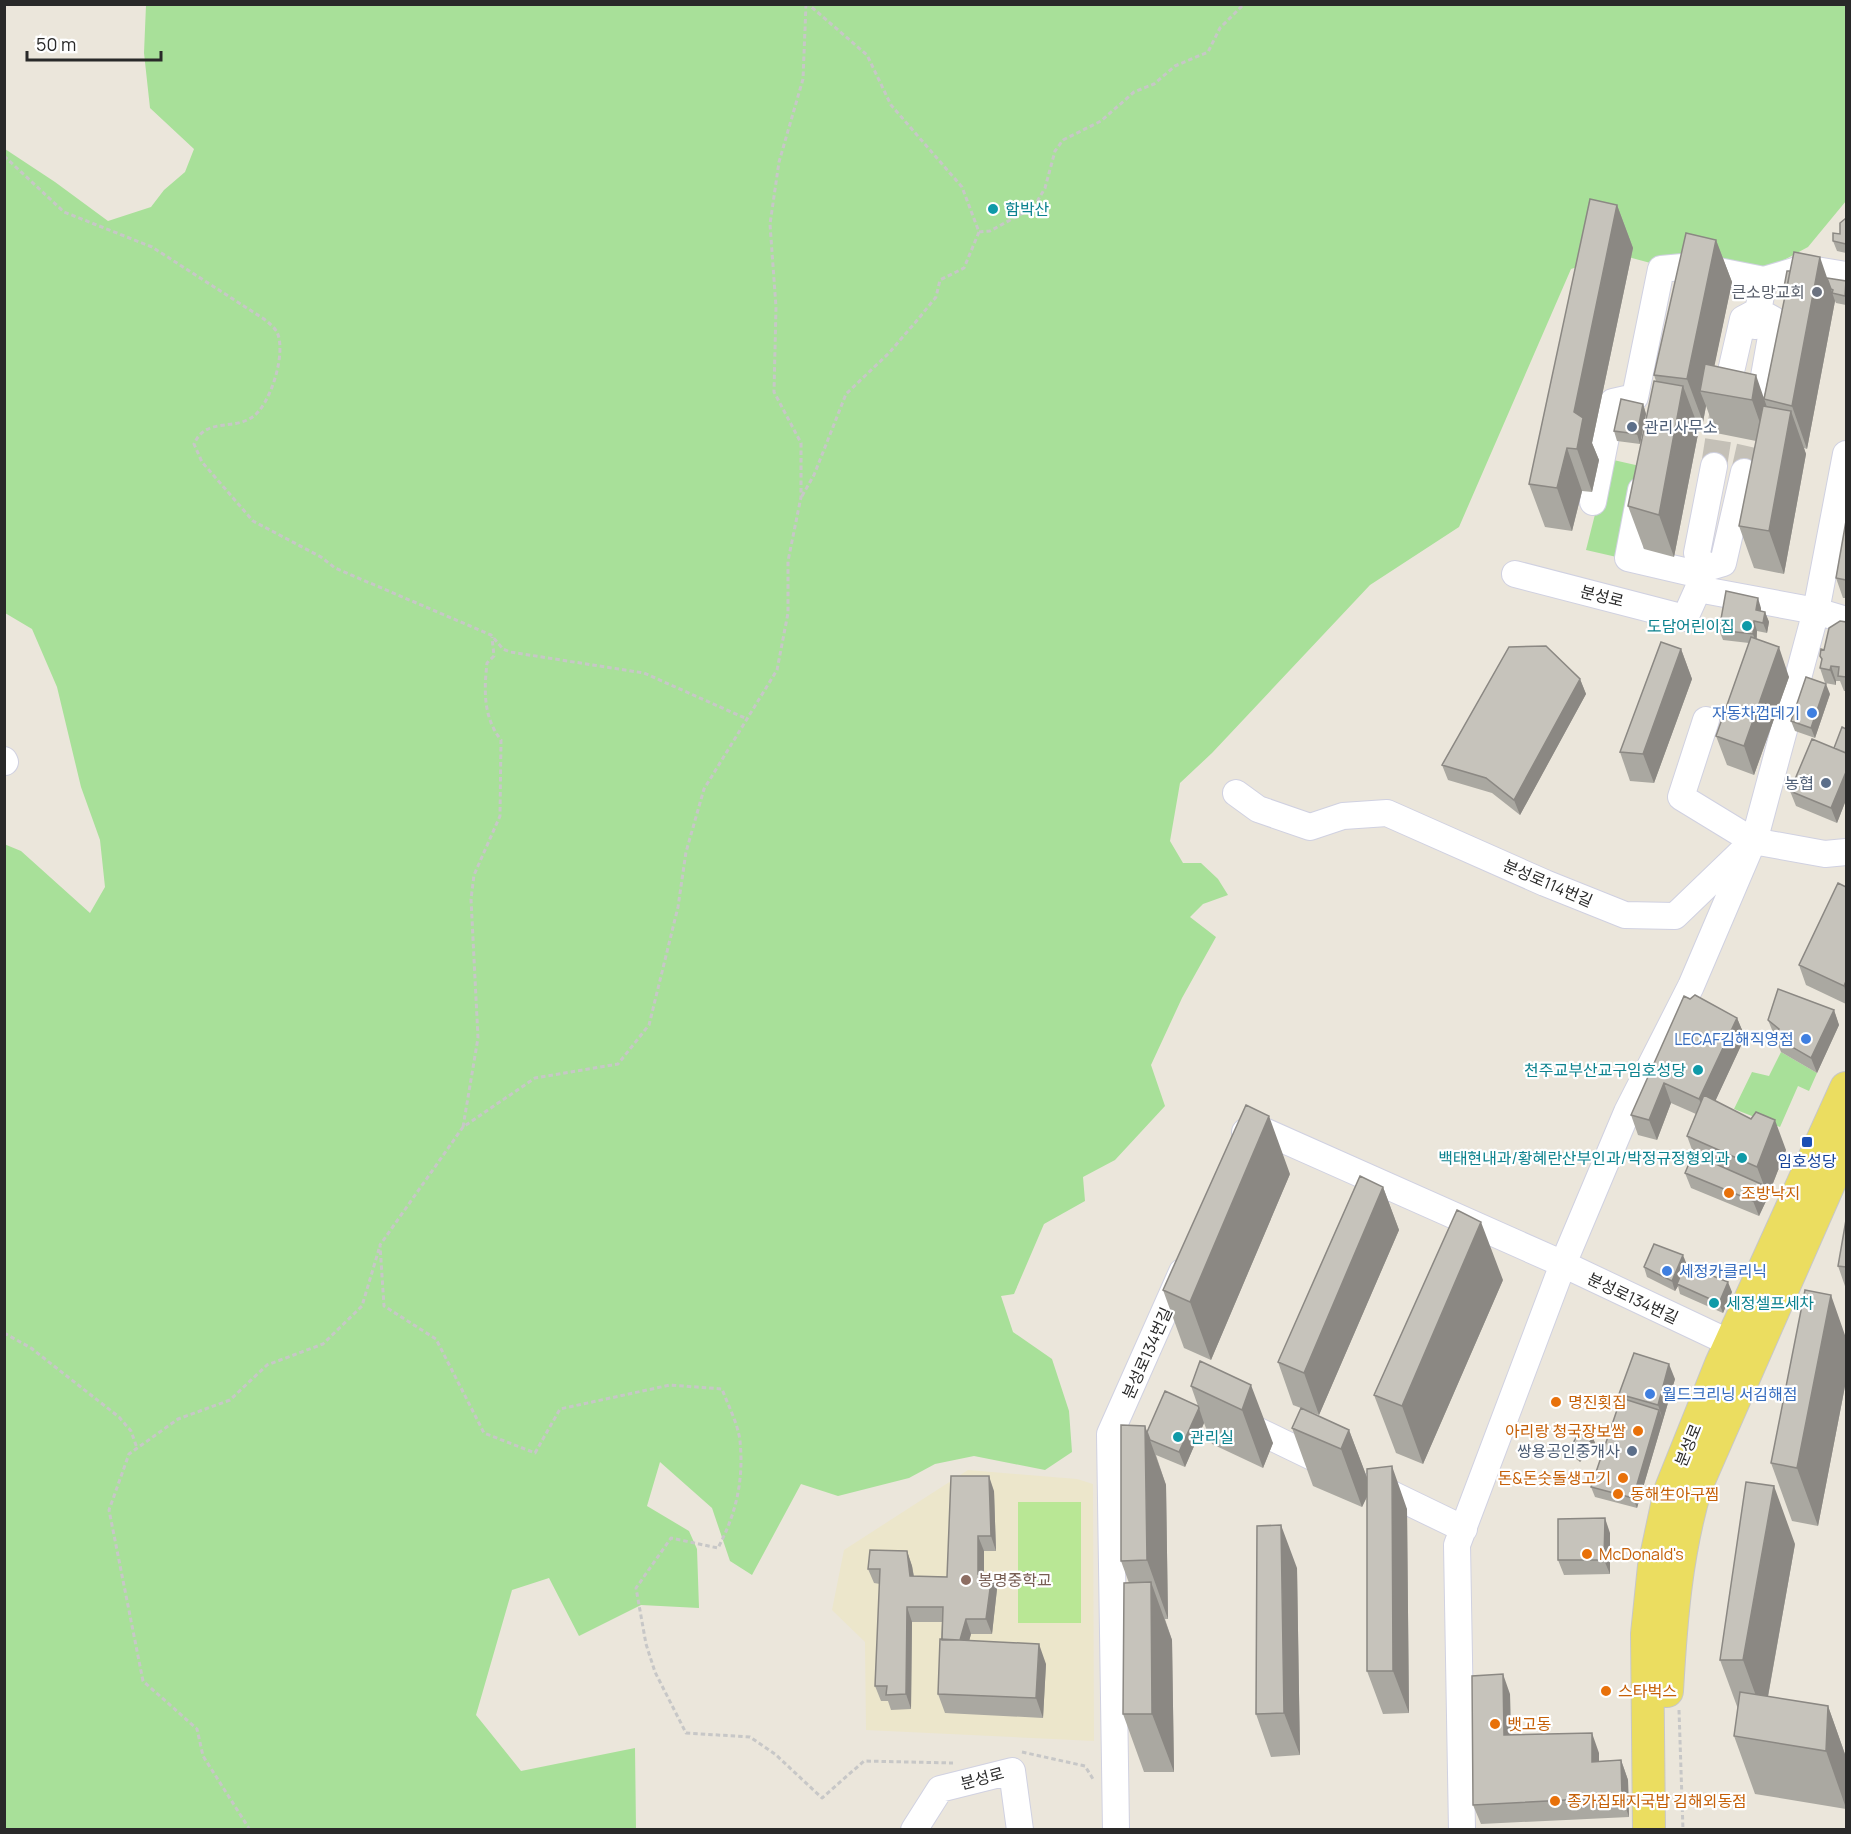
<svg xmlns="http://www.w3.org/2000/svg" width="1851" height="1834" font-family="Manrope,'Noto Sans KR',sans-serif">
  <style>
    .education { fill: #ece6cb }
    .green { fill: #a8e099 }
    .pitch { fill: #b9e795 }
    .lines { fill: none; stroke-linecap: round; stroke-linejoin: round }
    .minor-tunnel { stroke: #c4c0b7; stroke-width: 26; stroke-dasharray: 26 13; stroke-linecap: butt }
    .minor-casing { stroke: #d0d1e1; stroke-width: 28 }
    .major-casing { stroke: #c7c7c7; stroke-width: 34 }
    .path { stroke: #c7c7c7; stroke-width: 3; stroke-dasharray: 4.5 3; stroke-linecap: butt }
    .minor { stroke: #fff; stroke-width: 26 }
    .major { stroke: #ebdd60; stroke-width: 32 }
    .wall { fill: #aaa8a1 }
    .shaded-wall { fill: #8b8883 }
    .building { fill: #c6c3bb; stroke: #8b8883; stroke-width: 1.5 }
    .culture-dot { fill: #0f9aa8; stroke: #fff; stroke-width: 2 }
    .worship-dot { fill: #6b7280; stroke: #fff; stroke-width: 2 }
    .service-dot { fill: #5c6f8a; stroke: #fff; stroke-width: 2 }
    .shop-dot { fill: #3f7fe0; stroke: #fff; stroke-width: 2 }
    .transit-dot { fill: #1a4fb4; stroke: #fff; stroke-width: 2 }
    .food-dot { fill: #e8710a; stroke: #fff; stroke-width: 2 }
    .education-dot { fill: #8d6e63; stroke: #fff; stroke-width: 2 }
    .labels { text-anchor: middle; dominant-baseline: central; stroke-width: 4.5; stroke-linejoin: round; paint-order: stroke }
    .culture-label { font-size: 16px; fill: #0d838f; stroke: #fff; text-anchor: start }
    .worship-label { font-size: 16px; fill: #5b616d; stroke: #fff; text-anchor: end }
    .service-label { font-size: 16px; fill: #4e5e75; stroke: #fff; text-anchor: end }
    .street-label { font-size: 16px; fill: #292929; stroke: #fff }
    .shop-label { font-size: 16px; fill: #366cbe; stroke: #fff; text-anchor: end }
    .transit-label { font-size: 16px; fill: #164399; stroke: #fff }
    .food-label { font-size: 16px; fill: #c56008; stroke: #fff; text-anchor: start }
    .education-label { font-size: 16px; fill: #785e54; stroke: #fff; text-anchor: start }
  </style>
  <rect width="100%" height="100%" fill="#ebe6db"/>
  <path class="education" d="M968,1470L1077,1479L1093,1484L1094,1741L866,1730L865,1642L832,1610L844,1550Z"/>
  <path class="green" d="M146,5H1846V201L1808,247L1736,286L1617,254L1571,269L1459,527L1370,585L1212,753L1180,783L1170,841L1183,863H1201L1218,879L1228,895L1203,904L1190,917L1216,937L1182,998L1151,1065L1165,1106L1115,1160L1083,1177L1085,1201L1044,1224L1014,1294L1001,1296L1013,1332L1052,1359L1069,1411L1072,1452L1045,1470L974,1456L935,1464L909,1478L838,1496L801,1484L752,1575L730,1561L712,1508L660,1462L647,1506L689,1531L697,1549L699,1608L641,1605L579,1636L549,1578L512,1590L476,1715L521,1771L635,1748L636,1829H5L4,844L21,851L90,913L105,887L100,840L81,787L57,687L32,629L5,613V149L55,182L108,221L151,207L164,190L185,172L194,149L150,108L144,53Z
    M1609,459L1640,466L1621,558L1586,550Z
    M1781,1052L1817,1073L1809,1091L1798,1086L1780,1127L1734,1109L1752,1072L1769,1076Z"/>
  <path class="pitch" d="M1018,1502H1081V1623H1018Z"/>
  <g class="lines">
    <path class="minor-tunnel" d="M1714,466L1724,403
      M1744,472L1758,410"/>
    <g class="minor-casing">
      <path id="minor" d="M1756,326L1758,311L1774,320L1758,410
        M1724,402L1743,319L1758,311L1764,280L1804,268L1846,275
        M1641,490L1628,558L1701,575
        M1593,502L1613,402L1635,397L1661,269L1693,266L1764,280
        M1703,569L1723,563L1744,472
        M1515,574L1685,618L1698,589L1816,611L1846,620
        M1698,588L1703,569L1697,553L1714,466
        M1706,720L1681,797L1740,833
        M4,760L5,762
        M1236,793L1258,809L1310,827L1343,816L1387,813L1545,883L1625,915L1675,916L1753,841L1825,854L1846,852
        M1245,1132L1264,1131L1563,1264L1730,1343
        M1240,1422L1331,1466
        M1373,1485L1464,1529
        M914,1830L940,1789L1012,1771L1020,1830
        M1116,1830L1110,1434L1182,1272
        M1462,1830L1457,1545L1563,1264L1627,1112L1691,986L1756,834L1816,611L1846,454"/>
    </g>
    <g class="major-casing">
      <path id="major" d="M1667,1691C1671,1621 1676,1554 1696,1487L1846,1145
        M1649,1830L1647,1634L1654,1566L1670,1491L1721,1364L1846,1088"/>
    </g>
    <path class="path" d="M806,4L803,79L779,162L770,224L776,307L774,392L801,443V497L788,561V613L777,670L704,789L686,852L678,907L649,1025L618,1064L535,1078L463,1127L380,1245L384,1306L436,1339L484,1433L535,1453L560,1409L670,1385L722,1389C728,1405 738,1424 740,1441C744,1480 736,1514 718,1548L671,1538L636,1588L646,1644L655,1672L686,1733L750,1737L775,1754L822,1798L864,1761L953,1763
      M4,156L64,212L152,247L264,319C269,323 274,327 277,332C287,353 270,407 251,418C232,430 205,418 194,444L202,462L253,521L321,557L335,568L491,635L503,649L510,652L644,673L747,719
      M979,232L990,231L1034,207L1045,188L1055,151L1063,140L1101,121L1134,92L1154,84L1175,66L1208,52L1220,28L1244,4
      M802,496L814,475L846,394L889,353L919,318L936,297L940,280L964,268L979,232L962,187L891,105L867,55L808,4
      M463,1127L478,1038L471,899L474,875L500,816L501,740C483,717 484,690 487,663L494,656L492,637
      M4,1333L31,1348L119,1417L131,1431L137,1448
      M1679,1710L1683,1830
      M1022,1752L1085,1766L1093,1779
      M250,1830L203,1756L197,1729L143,1681L109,1510L129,1454L178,1419L230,1400L267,1365L323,1344L362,1306L379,1249"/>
    <use href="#minor" class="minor"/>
    <use href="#major" class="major"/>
  </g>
  <path class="wall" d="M1617,205L1633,248L1592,443L1599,460L1592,492L1582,491L1572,531L1545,527L1529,484Z
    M1846,218V253L1837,251L1833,241L1840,234Z
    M1716,240L1732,282L1714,366L1764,397L1786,293L1784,287L1827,278L1846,281V305L1836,303L1835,301L1807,449L1804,448L1806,454L1784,574L1754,568L1739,526L1756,441L1716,433L1706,406L1703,422L1696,421L1699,429L1674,557L1644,549L1628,506L1656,381L1654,375Z
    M1643,404L1646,414L1640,444L1617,441L1614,431Z
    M1846,521V598H1843L1836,578Z
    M1761,608V611L1765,612L1769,622L1767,633L1757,631V639L1789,677L1754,775L1727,765L1716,736L1749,643L1723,640L1719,630Z
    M1846,622V691H1844L1840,681H1836V685L1825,683L1820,668L1822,661L1820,656Z
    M1681,649L1692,679L1654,783L1630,781L1620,752Z
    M1580,679L1586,694L1520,815L1492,793L1448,780L1442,765Z
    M1830,694L1815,738L1795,731L1791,721Z
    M1846,729V800L1837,823L1796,806L1790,791L1834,748Z
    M1846,887V1004L1806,985L1799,965Z
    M1684,996L1737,1018L1745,1037L1715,1101L1786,1150L1768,1196L1765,1195L1767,1199L1759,1216L1691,1188L1685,1173L1694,1155L1687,1136L1696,1114L1671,1103L1657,1140L1638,1135L1631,1115Z
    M1834,1010L1839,1025L1817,1073L1781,1052L1768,1020Z
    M1290,1174L1211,1360L1184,1348L1163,1290Z
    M1383,1187L1399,1230L1319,1415L1293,1405L1278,1362Z
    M1846,1220V1289L1838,1266Z
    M1687,1265L1732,1292L1723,1313L1680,1294L1678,1286L1675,1291L1647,1277L1644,1267Z
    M1503,1280L1423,1464L1396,1453L1374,1395Z
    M1846,1338V1381L1818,1526L1792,1521L1771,1463Z
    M1200,1361L1273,1443L1263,1468L1212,1444L1204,1423L1185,1467L1156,1455L1166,1485L1168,1619H1165L1172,1640L1174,1772H1144L1123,1714L1129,1583L1121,1561L1145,1426L1147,1432L1198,1406L1191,1386Z
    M1675,1379L1637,1508L1595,1497L1591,1487L1621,1398L1619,1394Z
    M1292,1428L1349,1430L1367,1478L1407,1509L1409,1713L1383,1714L1367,1671V1497L1362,1507L1313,1486Z
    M1593,1438L1595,1443L1580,1462L1571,1455L1569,1450Z
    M994,1491L996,1551H984V1574L997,1589L992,1634H971L969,1641L1046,1664L1043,1718L945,1713L938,1694L942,1622H912L911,1709L891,1710L888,1701H881L875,1686L880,1584L874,1583L868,1569L907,1551L912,1566L914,1576L947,1577Z
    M1610,1533V1574L1564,1575L1558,1560Z
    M1795,1544L1768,1697L1828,1706L1846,1757V1809L1755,1794L1734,1736L1738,1709L1720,1660Z
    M1297,1568L1300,1755L1271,1757L1256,1714Z
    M1510,1694L1511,1735L1599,1753V1761L1621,1760L1628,1780L1629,1817L1481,1824L1473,1805Z"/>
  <path class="shaded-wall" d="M1617,205L1633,248L1592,443L1599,460L1592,492L1577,449L1574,412Z
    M1716,240L1732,282L1709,392L1700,391L1706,406L1703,422L1687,379Z
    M1820,257L1835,301L1807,449L1792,406Z
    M1756,375L1771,419L1767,443L1752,400Z
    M1683,386L1699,429L1674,557L1659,515Z
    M1643,404L1646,414L1640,444L1637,434Z
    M1791,411L1806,454L1784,574L1769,531Z
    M1567,448L1582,491L1572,531L1557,488Z
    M1758,598L1761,608L1760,620L1756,610Z
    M1765,612L1769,622L1767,633L1763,623Z
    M1754,621L1757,631L1756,644L1753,634Z
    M1779,647L1789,677L1754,775L1744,746Z
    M1681,649L1692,679L1654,783L1643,754Z
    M1831,666L1836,681V685L1830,670Z
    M1580,679L1586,694L1520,815L1514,800Z
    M1826,684L1830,694L1815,738L1811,728Z
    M1846,772V800L1837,823L1831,808Z
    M1846,981V994L1844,986Z
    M1834,1010L1839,1025L1817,1073L1811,1058Z
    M1737,1018L1745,1037L1707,1119L1699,1099Z
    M1664,1083L1671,1103L1657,1140L1649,1120Z
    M1269,1116L1290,1174L1211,1360L1190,1302Z
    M1775,1120L1786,1150L1768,1196L1757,1167Z
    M1761,1184L1767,1199L1759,1216L1753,1201Z
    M1383,1187L1399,1230L1319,1415L1304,1373Z
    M1481,1222L1503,1280L1423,1464L1402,1406Z
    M1683,1255L1687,1265L1678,1284H1677L1678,1286L1675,1291L1672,1281Z
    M1728,1282L1732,1292L1723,1313L1719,1303Z
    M1831,1295L1846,1338V1381L1818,1526L1797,1468Z
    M1669,1364L1675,1379L1663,1420L1658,1405Z
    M1251,1385L1273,1443L1263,1468L1242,1410Z
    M1199,1408L1204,1423L1185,1467L1179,1452Z
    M1659,1410L1663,1420L1637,1508L1633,1498Z
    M1145,1426L1166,1485L1168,1619L1147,1560Z
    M1349,1430L1371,1488L1362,1507L1341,1449Z
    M1593,1438L1595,1443L1580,1462L1578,1457Z
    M1392,1466L1407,1509L1409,1713L1393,1671Z
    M989,1476L994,1491L996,1551L991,1536Z
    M1774,1486L1795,1544L1764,1718L1743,1660Z
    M1605,1518L1610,1533V1574L1604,1560Z
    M1281,1525L1297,1568L1300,1755L1284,1713Z
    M978,1536L984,1551V1589L978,1574Z
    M907,1551L912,1566L916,1591L910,1576Z
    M992,1574L997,1589L992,1634L986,1619Z
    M1151,1582L1172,1640L1174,1772L1152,1714Z
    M907,1607L912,1622L911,1709L906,1694Z
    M966,1619L971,1634L964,1660L958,1645Z
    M1039,1644L1046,1664L1043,1718L1036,1698Z
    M1503,1674L1510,1694L1511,1755L1504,1735Z
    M1828,1706L1846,1757V1808L1826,1751Z
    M1592,1733L1599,1753V1782L1592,1762Z
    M1621,1760L1628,1780L1629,1817L1622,1797Z"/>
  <path class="building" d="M1590,199L1617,205L1574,412L1583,418L1577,449L1567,448L1557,488L1529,484Z
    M1846,218V244L1833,241V233L1840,234V223Z
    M1686,233L1716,240L1687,379L1654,375Z
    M1794,252L1820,257L1792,406L1764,399Z
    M1787,271H1790L1787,288L1784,287Z
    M1827,278L1846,281L1845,296L1832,293L1833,290L1831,289Z
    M1705,364L1756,375L1752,400L1700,391Z
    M1654,381L1683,386L1659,515L1628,506Z
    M1621,399L1643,404L1637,434L1614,431Z
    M1763,406L1791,411L1769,531L1739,526Z
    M1846,521V580L1836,578Z
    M1726,591L1758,598L1756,610L1765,612L1763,623L1754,621L1753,634L1719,630Z
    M1840,621L1846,622V677L1838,676L1839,667L1831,666L1830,670L1820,668L1822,659L1820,656L1821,649L1824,650L1829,628Z
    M1751,637L1779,647L1744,746L1716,736Z
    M1661,642L1681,649L1643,754L1620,752Z
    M1546,646L1580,679L1514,800L1486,778L1442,765L1509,647Z
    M1806,677L1826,684L1811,728L1791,721Z
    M1842,727L1846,729V753L1834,748Z
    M1812,739L1846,753V772L1831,808L1790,791Z
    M1838,883L1846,887V981L1844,986L1799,965Z
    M1778,989L1834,1010L1811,1058L1775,1037L1779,1029L1768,1020Z
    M1695,995L1737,1018L1699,1099L1664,1083L1649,1120L1631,1115L1684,996L1690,999Z
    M1704,1095L1751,1119L1756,1112L1775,1120L1757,1167L1687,1136Z
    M1246,1105L1269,1116L1190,1302L1163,1290Z
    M1693,1154L1761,1184L1753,1201L1685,1173Z
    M1360,1176L1383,1187L1304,1373L1278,1362Z
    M1457,1210L1481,1222L1402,1406L1374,1395Z
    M1846,1220V1267L1838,1266Z
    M1654,1244L1683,1255L1672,1281L1644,1267Z
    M1685,1265L1728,1282L1719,1303L1677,1284Z
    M1805,1290L1831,1295L1797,1468L1771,1463Z
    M1634,1353L1669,1364L1658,1405L1619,1394Z
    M1200,1361L1251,1385L1242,1410L1191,1386Z
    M1165,1391L1198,1406L1199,1408L1179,1452L1150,1440L1147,1432Z
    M1621,1398L1659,1410L1633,1498L1591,1487Z
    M1301,1408L1349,1430L1341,1449L1292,1428Z
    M1121,1425L1145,1426L1147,1560L1121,1561Z
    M1586,1433L1593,1438L1578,1457L1569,1450L1577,1436Z
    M1392,1466L1393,1671H1367V1469Z
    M951,1476H989L991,1536H978V1574H992L986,1619H966L960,1640H942L943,1607H907L906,1694L886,1695L887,1686H875L880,1569H868L870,1550L907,1551L910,1576L947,1577Z
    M1746,1482L1774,1486L1743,1660H1720Z
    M1605,1518L1604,1560H1558V1519Z
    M1281,1525L1284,1713L1256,1714L1257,1526Z
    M1151,1582L1152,1714H1123L1124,1583Z
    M940,1639L1039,1644L1036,1698L938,1694Z
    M1503,1674L1504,1735L1592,1733V1762L1621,1760L1622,1797L1473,1805L1472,1676Z
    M1740,1692L1828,1706L1826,1751L1734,1736Z"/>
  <g class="culture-dot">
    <circle cx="993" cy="209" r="6"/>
    <circle cx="1747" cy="626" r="6"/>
    <circle cx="1698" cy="1070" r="6"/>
    <circle cx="1742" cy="1158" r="6"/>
    <circle cx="1714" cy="1303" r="6"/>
    <circle cx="1178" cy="1437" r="6"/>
  </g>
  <circle class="worship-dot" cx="1817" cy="292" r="6"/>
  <g class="service-dot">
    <circle cx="1632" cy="427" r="6"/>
    <circle cx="1826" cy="783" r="6"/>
    <circle cx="1632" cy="1451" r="6"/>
  </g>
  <g class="shop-dot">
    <circle cx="1812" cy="713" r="6"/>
    <circle cx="1806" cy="1039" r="6"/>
    <circle cx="1667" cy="1271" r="6"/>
    <circle cx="1650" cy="1394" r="6"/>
  </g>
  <rect class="transit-dot" x="1801" y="1136" width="12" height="12" rx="3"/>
  <g class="food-dot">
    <circle cx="1729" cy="1193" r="6"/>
    <circle cx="1556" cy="1402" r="6"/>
    <circle cx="1638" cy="1431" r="6"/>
    <circle cx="1623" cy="1478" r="6"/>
    <circle cx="1618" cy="1494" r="6"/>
    <circle cx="1587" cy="1554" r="6"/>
    <circle cx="1606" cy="1691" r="6"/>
    <circle cx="1495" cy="1724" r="6"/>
    <circle cx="1555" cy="1801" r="6"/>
  </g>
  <circle class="education-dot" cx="966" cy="1580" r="6"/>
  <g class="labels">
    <g class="culture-label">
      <text x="1005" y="209">함박산</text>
      <text x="1735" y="626" text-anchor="end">도담어린이집</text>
      <text x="1686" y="1070" text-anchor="end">천주교부산교구임호성당</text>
      <text x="1730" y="1158" text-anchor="end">백태현내과/황혜란산부인과/박정규정형외과</text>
      <text x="1726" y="1303">세정셀프세차</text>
      <text x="1190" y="1437">관리실</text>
    </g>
    <g class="worship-label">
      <text x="1805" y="292">큰소망교회</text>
    </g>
    <g class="service-label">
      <text x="1644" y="427" text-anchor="start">관리사무소</text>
      <text x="1814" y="783">농협</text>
      <text x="1620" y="1451">쌍용공인중개사</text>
    </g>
    <g class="street-label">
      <text transform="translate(1602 596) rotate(14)">분성로</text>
      <text transform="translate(1548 883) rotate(23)">분성로114번길</text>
      <text transform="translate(1633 1298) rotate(25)">분성로134번길</text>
      <text transform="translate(1147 1353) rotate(-66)">분성로134번길</text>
      <text transform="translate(1688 1445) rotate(-68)">분성로</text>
      <text transform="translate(982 1778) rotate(-15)">분성로</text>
    </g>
    <g class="shop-label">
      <text x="1800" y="713">자동차껍데기</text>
      <text x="1794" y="1039">LECAF김해직영점</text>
      <text x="1679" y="1271" text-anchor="start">세정카클리닉</text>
      <text x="1662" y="1394" text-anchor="start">월드크리닝 서김해점</text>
    </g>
    <g class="transit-label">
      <text x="1807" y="1161">임호성당</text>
    </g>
    <g class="food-label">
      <text x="1741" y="1193">조방낙지</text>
      <text x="1568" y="1402">명진횟집</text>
      <text x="1626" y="1431" text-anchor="end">아리랑 청국장보쌈</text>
      <text x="1611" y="1478" text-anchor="end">돈&amp;돈숫돌생고기</text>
      <text x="1630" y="1494">동해生아구찜</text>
      <text x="1599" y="1554">McDonald's</text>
      <text x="1618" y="1691">스타벅스</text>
      <text x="1507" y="1724">뱃고동</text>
      <text x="1567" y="1801">종가집돼지국밥 김해외동점</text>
    </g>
    <g class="education-label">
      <text x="978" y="1580">봉명중학교</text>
    </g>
  </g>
  <rect width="1851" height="1834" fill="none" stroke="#292929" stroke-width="12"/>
  <path d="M27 51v9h134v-9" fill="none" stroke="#292929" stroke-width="3"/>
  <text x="36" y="51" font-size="18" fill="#292929" stroke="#ffffff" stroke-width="4.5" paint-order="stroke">50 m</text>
</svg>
